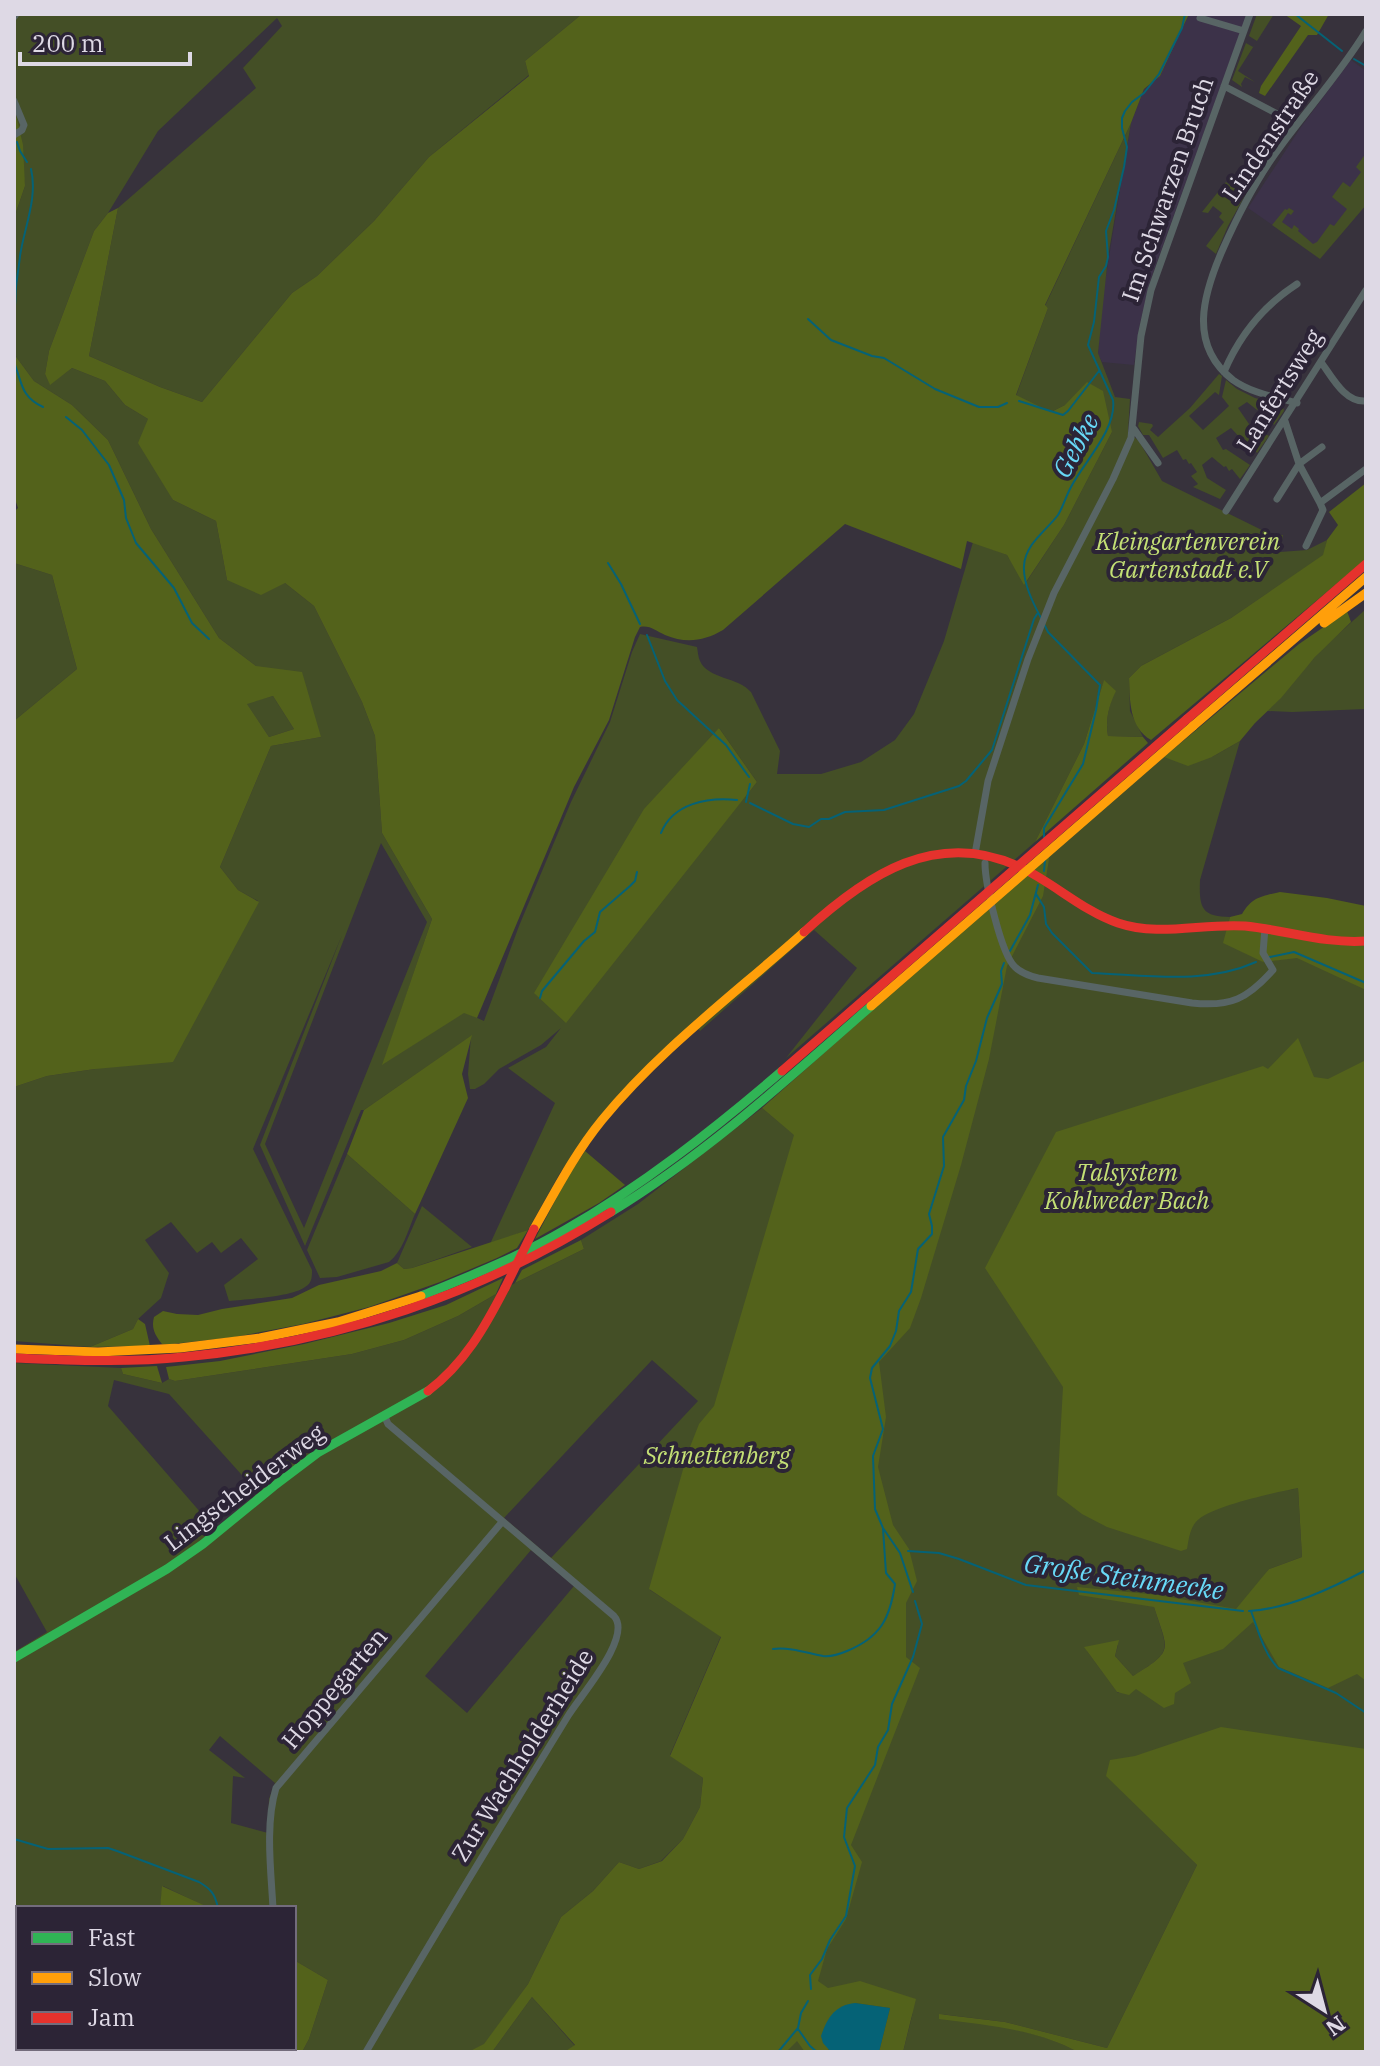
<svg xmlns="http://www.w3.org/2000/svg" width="1380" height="2066" font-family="'IBM Plex Serif',serif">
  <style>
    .built { fill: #3c3249 }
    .green { fill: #444f26; fill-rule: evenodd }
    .forest { fill: #53621b; fill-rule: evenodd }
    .water { fill: #056276 }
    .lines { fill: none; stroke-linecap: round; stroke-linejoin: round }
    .stream { stroke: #056276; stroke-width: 2 }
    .street { stroke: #586565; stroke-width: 7 }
    .fast { stroke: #30b455; stroke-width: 9 }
    .slow { stroke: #ff9f0a; stroke-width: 9 }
    .jam { stroke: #e5322d; stroke-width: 9 }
    .slow-bridge { stroke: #ff9f0a; stroke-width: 9 }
    .jam-bridge { stroke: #e5322d; stroke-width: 9 }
    .labels { text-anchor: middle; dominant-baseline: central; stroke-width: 8; stroke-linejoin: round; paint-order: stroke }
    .street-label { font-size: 24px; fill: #ded9e5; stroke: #2c2436 }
    .park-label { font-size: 24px; font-style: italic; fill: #c4e075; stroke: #2c2436 }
    .water-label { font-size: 26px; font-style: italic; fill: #68d9f7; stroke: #2c2436 }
  </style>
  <rect width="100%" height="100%" fill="#37323c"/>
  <path class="built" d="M1189,14H1247L1150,281L1139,328L1134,365L1102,362L1098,354L1101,306L1131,123L1144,89L1160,76Z
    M1351,60L1366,71V172L1344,202L1350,207L1314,254L1248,208L1301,127Z"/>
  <path class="green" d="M14,14H582L525,61L529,75L429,157L374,221L317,276L292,293L202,402L160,387L89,356L118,208L256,88L243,68L282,26L277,18L158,131L108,213L94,231L49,351L45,374L50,384L72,368L105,381L125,405L148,419L173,500L216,521L227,580L285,583L314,606L362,702L375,736L382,833L432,919L383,1064L464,1012L484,1021L519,926L571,802L610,722L632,652L640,634L697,647C698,652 698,657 700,661C708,679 738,677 751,692L780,751L777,774H821L861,762L895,740L914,714L944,641L973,542L1007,555L1025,584L1064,525L1112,432L1065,405L1051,412L1016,396L1048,308L1045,306L1131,123L1108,257L1098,353L1115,397L1130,399L1128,432L1139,441L1162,481L1270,534L1283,535L1280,552L1307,550L1327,540L1324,555L1231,618L1141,666L1129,678L1130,711L1143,737L1108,736C1105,721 1109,705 1115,691L1104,681L1084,744L1035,842L786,1058L857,968L814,930L700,1031L694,1024L595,1122L560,1173L528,1230L490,1244L555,1103L508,1068L546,1047L561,1028L541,1045L499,1069L484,1084L475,1089H470L468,1074L471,1036L364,1110H361L305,1246L260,1145L342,935L253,1149L312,1270C312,1277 312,1283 305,1287C292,1297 247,1299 229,1301L224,1285L258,1259L241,1238L221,1253L212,1242L197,1253L171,1222L145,1240L169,1273L161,1298L138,1319L133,1329L90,1347L14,1341V1087L47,1076L95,1069L258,901L238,890L220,867L271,746L321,737L256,666L219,638L151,529L108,440L72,405L34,381L14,354V218L25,186L14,107ZM719,728L757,782L690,864ZM381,843L427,922L304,1228L265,1144Z
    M1257,14H1274L1238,71L1255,82L1245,77L1241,84L1242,87L1232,80L1246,43L1253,47L1257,41L1249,36Z
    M1366,153V205L1320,259L1272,225L1285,209L1287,210L1289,208L1294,211L1291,215L1288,213L1282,222L1292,229L1294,225L1299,229L1298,231L1313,244L1317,242L1330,224L1334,226L1347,209L1332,197L1343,182L1350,187L1361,172L1356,167Z
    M1244,172L1254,179L1228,226L1216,254L1206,246L1224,222L1219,217L1222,213L1213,206L1208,213L1202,212L1226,182L1232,187Z
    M1219,374L1222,376L1219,395L1215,392L1189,416L1203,430L1229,406L1222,397L1226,380L1237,389L1255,398L1279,404L1283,407L1284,411L1274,425L1266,413L1263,414L1259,409L1257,410L1247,402L1238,408L1249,424L1269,436L1257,453L1249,442H1247L1243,437L1241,439L1231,428L1216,438L1223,450L1226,449L1250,465L1240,479L1232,469L1229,471L1226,466L1224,467L1212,457L1202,465L1207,478L1226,490L1220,499L1193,487L1198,484L1191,476L1197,472L1191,463L1189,464L1186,459L1183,460L1177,450L1163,458L1149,435H1143L1138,426L1139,422L1152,424L1153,426L1150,430L1158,437L1190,408Z
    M14,563L52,575L77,669L14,721Z
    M1366,609V709L1292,712L1267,711L1322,649Z
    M273,696L294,729L269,737L246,703Z
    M1240,741L1200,880C1199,907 1201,917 1230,917L1227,932L1263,962L1297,957L1309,963L1366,952V1271L1316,1483L1286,1491L1298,1488L1302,1557L1269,1569L1240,1610L1154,1607C1168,1651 1174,1651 1133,1676L1115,1656L1118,1645L1087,1651L1118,1693L1171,1665L1247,1618L1352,1667L1366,1678V1754L1107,1776L1197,1865L1107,2048L1005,2022L940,2014C986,2024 1036,2029 1078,2052H903L913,2012L899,2052H732L651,1902L838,1548L952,1029L1050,853L1164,757H1212Z
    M866,1033L650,1590L721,1636L670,1755L703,1778L700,1807L683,1839L661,1861L639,1869L619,1862L593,1891L561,1917L528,1984L485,2044L492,2052L532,1997L575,2046L564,2052H491L484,2045L468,2052H302L309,2039L328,1980L294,1960V1908H209L163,1886L160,1908H18V2048H89L83,2052H14V1652L47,1632L14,1573V1363L121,1368L123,1374L162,1383L169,1379L175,1381L352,1354L404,1340L458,1316L515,1283L584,1249L581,1240L638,1204L762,1108L791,1132ZM652,1360L698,1401L551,1558L504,1518ZM114,1380L169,1394L258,1493L215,1529L108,1406ZM531,1550L574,1586L467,1713L425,1676ZM220,1736L275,1783L269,1799L268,1833L231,1823L233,1776L245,1778L209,1750Z
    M347,1154L415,1214C408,1230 403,1251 389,1262L337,1277L320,1278L307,1250Z
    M422,1206L472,1247L412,1268L404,1269L397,1263Z"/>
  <path class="forest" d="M582,14H1189L1160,76L1144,89L1131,123L1045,305L1048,308L1016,395L1051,412L1065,405L1087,382L1103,391L1112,432L1064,525L1024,585L1007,555L967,541L961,569L845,524L723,630C704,641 686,644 665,635C656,631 650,625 640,627L635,637L609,720L574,787L477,1018L464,1013L382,1065L432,919L382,833L375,736L362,702L314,606L285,583L261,595L227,580L216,521L173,500L138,443L148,419L125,405L105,381L72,368L50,385L45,374L49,351L94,231L108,213L118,208L89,356L160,387L202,402L292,293L317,276L374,221L429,157L529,76L525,61Z
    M1284,14H1313L1317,16L1319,14H1329L1317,35H1308L1265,96L1259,93L1261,86L1301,26Z
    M14,107L23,145L25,186L14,218Z
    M14,354L34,381L72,405L108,440L151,529L219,638L256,666L302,672L321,737L271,746L220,867L238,890L259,902L173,1062L95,1069L47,1076L14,1087V721L77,669L52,575L14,563V512L18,508L14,496ZM273,696L294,729L269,737L247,704Z
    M1366,483V559L1151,740C1129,727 1130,701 1129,678L1141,666L1231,618L1323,555L1327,540L1338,525L1329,512Z
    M1347,611L1351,622L1315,657L1281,698L1255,723L1240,741L1212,757L1188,766L1164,757L1299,644Z
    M1104,680L1116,691C1109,705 1105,720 1108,736L1143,737L1148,743L1035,842L1084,744Z
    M719,728L757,782L566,1023L534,993L644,809Z
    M1050,853L1043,896L1007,966L989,1059L961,1165L921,1298L910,1328L879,1362L886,1417L878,1467L893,1525L909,1549L917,1581L906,1603V1657L920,1668L851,1845L862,1862L846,1919L827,1949L818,1981L828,1988L860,1981L916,1999L903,2052H879L890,2008L855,2003L828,2049L831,2052H805L797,2041L786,2052H564L575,2045L532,1997L492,2052H468L484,2044L528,1984L561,1917L593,1891L619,1862L639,1869L662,1861L683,1839L700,1807L703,1778L670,1756L721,1637L649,1589L688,1452L699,1424L714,1406L794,1135L762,1108Z
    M1280,892L1327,898L1366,906V990L1297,958L1263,962L1223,943L1230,917L1242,914C1252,897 1262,896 1280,892Z
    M472,1035L462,1074L468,1098L415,1214L347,1154L364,1110Z
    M1298,1038L1314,1077L1328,1079L1366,1060V1681L1357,1674L1328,1688L1279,1667L1253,1622L1223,1649L1183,1663L1191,1683L1175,1693L1174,1704L1164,1708L1136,1689L1129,1695L1117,1692L1084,1647L1119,1640L1115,1656L1133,1676C1175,1650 1168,1651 1154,1607L1079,1595L1077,1587L1158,1595L1236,1609L1269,1569L1302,1557L1298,1488C1277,1492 1214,1506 1199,1519C1190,1526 1189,1538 1187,1549L1181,1551L1107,1527L1082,1514L1057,1495L1063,1387L985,1268L1056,1132L1263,1066L1268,1069Z
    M585,1151L625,1185L599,1203L535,1239L568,1176Z
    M528,1230L517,1248L497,1258L440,1282L369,1307L303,1324L235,1337L172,1344H162C155,1335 151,1328 154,1317L163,1311L177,1314L198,1315L222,1309L292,1298L319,1285L381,1271L397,1263L404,1269L412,1268Z
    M581,1240L584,1249L515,1283L522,1270Z
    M503,1278L496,1294L458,1316L404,1340L352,1354L175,1381L169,1379L166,1367L220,1361L304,1344L389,1323L446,1305Z
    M138,1319L145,1324L150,1346L90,1347L133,1329Z
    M157,1366L162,1383L123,1374L121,1368Z
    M1221,1727L1366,1749V2052H1078C1035,2029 987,2025 939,2019V2014L1005,2022L1107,2048L1197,1865L1106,1776L1110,1760L1135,1756Z
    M162,1886L208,1907L209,1908H160Z
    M294,1960L328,1980L309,2039L302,2052H257L260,2048H294Z"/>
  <path class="water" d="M855,2003L890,2008L879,2052H831L823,2043L821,2036C827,2018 835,2005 855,2003Z"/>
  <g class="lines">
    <path class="stream" d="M1295,14L1342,51
      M1354,59L1366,66
      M17,142L20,151L27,162
      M14,312C16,304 15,296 16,287C17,277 19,266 20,256C24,228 38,198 31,169
      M808,319L831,340L872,356L884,358L935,389L979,407H998L1007,403
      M14,362C22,383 21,397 43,407
      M1019,401L1063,415L1068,411L1099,371
      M66,417L82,430L109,465L124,500L126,518L136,543L174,588L192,623L209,639
      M608,563L621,584L640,624
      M1041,618C1033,603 1023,583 1024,566C1025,544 1046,531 1058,515C1063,507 1066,496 1071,487C1084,462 1117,429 1113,400L1088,345L1094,322L1099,277L1106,266L1108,257L1106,231L1114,210L1124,167L1127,147L1122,128V118L1125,111L1132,102L1144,93L1159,74L1182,28L1185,14
      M647,635L665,681L677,700L726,745L749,777
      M746,802L750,784
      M750,803L793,824L809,827L821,819H829L845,812L884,810L959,786L966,781L992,750L1034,619L1037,614
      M661,833C673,803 708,797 737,800
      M1044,838V828L1083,764L1096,710L1100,685L1048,632L1044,624
      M1044,871L1045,860
      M1036,894L1044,907L1046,924L1052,933L1092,973C1147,975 1205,985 1256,962
      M1010,951L1030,915L1038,885
      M1270,957L1294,952L1366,983
      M540,998L542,991L584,941L595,932L600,912L630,886L635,881L637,872
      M908,1551L939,1553L959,1559L1026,1585L1243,1611
      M913,1592L900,1553L883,1528L875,1509L873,1456L883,1429L870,1378L872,1368L890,1346L896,1331L899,1311L911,1292L918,1249L932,1234V1226L929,1214L944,1166L943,1137L964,1100L966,1086L976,1061L987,1018L1002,984L1001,971L1004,963
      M1249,1611C1288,1609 1332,1588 1366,1570
      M1251,1611C1258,1630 1264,1654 1278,1668L1336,1693L1366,1713
      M773,1649C790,1647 807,1653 823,1656C831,1657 840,1654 847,1651C881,1637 890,1618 895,1584L886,1573L883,1529
      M14,1839L48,1849L108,1848L117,1851L199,1882C211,1889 215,1894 218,1908
      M811,1989L810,1975L822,1959L830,1940L846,1916L855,1866L844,1837L847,1808L875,1765L878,1747L888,1730L892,1704L913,1657L922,1624L915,1601
      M798,2029L810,2046L817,2052
      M778,2052L798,2028L801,2013L808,2001"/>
    <path class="street" d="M14,17L16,14
      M1200,18L1244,31
      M1224,86L1287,119L1296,126
      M14,101L24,125L22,130L14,135
      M1321,362C1332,377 1345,403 1366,401
      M1224,372C1240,334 1263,306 1297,284
      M1297,403C1275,397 1251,393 1233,380C1188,345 1203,295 1222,251C1237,217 1253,185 1275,154C1304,113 1340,74 1366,31
      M1285,421L1299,464L1320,503L1366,469
      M1134,429L1158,463
      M1277,499L1299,464L1322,447
      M1226,511L1366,290
      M1306,546L1323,510L1320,503
      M975,854L988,781L1028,659L1054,593L1113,479L1131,438L1141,336L1151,290L1250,14
      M985,863C985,883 1001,954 1015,967C1021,973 1030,976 1038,978L1192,1003C1231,1007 1247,999 1273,970L1263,953L1265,928
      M273,1908C271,1871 265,1824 276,1788L502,1522
      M169,2048L184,2052
      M124,2052L129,2048
      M254,2052L258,2048
      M366,2052C432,1939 500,1827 568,1716C580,1696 633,1637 614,1616L388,1424L385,1417"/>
    <path class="fast" d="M611,1212C706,1154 788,1079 871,1006
      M421,1296C470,1276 519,1257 565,1230C643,1185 713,1130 782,1071
      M14,1658L167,1569L203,1544L274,1486L319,1452L428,1391"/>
    <path class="slow" d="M1324,623L1366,593
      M1193,726L1366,577
      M534,1229C555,1192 575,1153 602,1120C660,1049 736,993 804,932
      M14,1349L98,1352L180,1348L260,1338L338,1322L421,1296"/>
    <path class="jam" d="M1187,719L1366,564
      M804,932C866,875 937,827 1022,868C1055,884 1083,911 1118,923C1159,937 1202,923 1245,926C1286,930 1324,944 1366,941
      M782,1071L865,999
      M14,1358C71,1360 127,1363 184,1357C340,1342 478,1295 611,1212
      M428,1391C464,1364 485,1327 505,1288"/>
    <path class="slow-bridge" d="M871,1006L1193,726"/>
    <path class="jam-bridge" d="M865,999L1187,719
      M505,1288L534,1229"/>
  </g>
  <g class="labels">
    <g class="street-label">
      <text transform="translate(1270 135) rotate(-56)">Lindenstraße</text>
      <text transform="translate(1167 189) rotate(-71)">Im Schwarzen Bruch</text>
      <text transform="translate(1279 390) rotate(-58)">Lanfertsweg</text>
      <text transform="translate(244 1487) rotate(-37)">Lingscheiderweg</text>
      <text transform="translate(334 1688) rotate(-50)">Hoppegarten</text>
      <text transform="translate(522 1755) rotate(-58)">Zur Wachholderheide</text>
    </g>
    <g class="park-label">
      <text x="1188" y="541">Kleingartenverein<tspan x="1188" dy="28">Gartenstadt e.V</tspan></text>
      <text x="1127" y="1172">Talsystem<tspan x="1127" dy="28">Kohlweder Bach</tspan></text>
      <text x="717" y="1455">Schnettenberg</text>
    </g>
    <g class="water-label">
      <text transform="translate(1075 445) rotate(-62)">Gebke</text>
      <text transform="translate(1124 1576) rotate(8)">Große Steinmecke</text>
    </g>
  </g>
  <rect width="1380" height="2066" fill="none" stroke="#ded9e5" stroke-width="32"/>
  <rect x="16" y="1906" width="280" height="144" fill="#2c2436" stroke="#736c7c" stroke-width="2"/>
  <rect x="32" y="1932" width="40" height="12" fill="#30b455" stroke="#736c7c" stroke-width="2"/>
  <text x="88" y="1946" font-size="24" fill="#ded9e5">Fast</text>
  <rect x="32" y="1972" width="40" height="12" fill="#ff9f0a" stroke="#736c7c" stroke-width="2"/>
  <text x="88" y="1986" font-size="24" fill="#ded9e5">Slow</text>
  <rect x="32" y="2012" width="40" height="12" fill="#e5322d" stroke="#736c7c" stroke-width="2"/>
  <text x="88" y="2026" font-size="24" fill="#ded9e5">Jam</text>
  <g transform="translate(1324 2010) rotate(144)" stroke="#2c2436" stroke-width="6" paint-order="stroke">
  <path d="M0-6L14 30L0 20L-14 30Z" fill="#ded9e5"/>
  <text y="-12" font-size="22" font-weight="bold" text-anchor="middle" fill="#ded9e5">N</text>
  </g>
  <path d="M20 52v12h170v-12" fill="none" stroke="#ded9e5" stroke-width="4"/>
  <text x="32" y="52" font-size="24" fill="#ded9e5" stroke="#2c2436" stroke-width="6" paint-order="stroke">200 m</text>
</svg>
